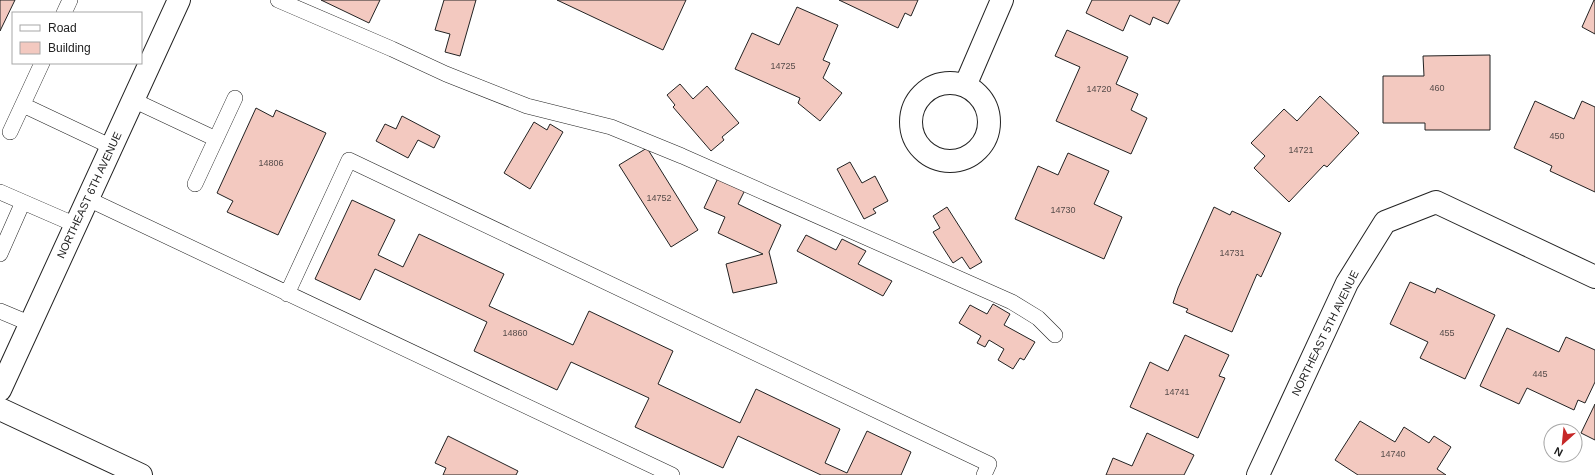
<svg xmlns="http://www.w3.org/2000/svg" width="1595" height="475" font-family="Arial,sans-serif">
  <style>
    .building { fill: #f3c9c0; stroke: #222 }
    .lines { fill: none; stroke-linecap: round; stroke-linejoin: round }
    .service-casing { stroke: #222; stroke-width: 16 }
    .minor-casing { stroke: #222; stroke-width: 24 }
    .secondary-casing { stroke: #222; stroke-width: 24 }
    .service { stroke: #fff; stroke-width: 15 }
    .minor { stroke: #fff; stroke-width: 22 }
    .secondary { stroke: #fff; stroke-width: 22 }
    .labels { text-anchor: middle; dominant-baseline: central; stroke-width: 3; stroke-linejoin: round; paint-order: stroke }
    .number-label { font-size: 9px; fill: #564c4a }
    .street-label { font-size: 11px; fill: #222; stroke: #fff }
  </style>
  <rect width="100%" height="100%" fill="#fff"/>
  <path class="building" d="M0,0H15L0,31Z
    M321,0H380L369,23Z
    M444,0H476L460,56L445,52L450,34L435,30Z
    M557,0H686L663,50Z
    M839,0H918L911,16L905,13L898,28Z
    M1092,0H1180L1168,24L1153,17L1150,25L1130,15L1123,31L1086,13Z
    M1594,0H1595V34L1582,27Z
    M797,7L838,25L823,60L830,63L823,78L842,93L820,121L798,103L800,98L735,69L752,33L779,45Z
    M1067,30L1128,57L1116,84L1138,94L1131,110L1147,118L1131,154L1056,121L1080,67L1055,56Z
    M1490,55V130H1425V123H1383V76H1424L1423,56Z
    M680,84L693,99L707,86L739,123L722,137L724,140L711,151L673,107L675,105L667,95Z
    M1320,96L1359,133L1327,167L1324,165L1289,202L1254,168L1265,156L1251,143L1284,109L1297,121Z
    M1535,101L1574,119L1582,101L1595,107V192L1550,171L1552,166L1514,148Z
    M256,108L273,117L276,110L326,133L278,235L227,212L233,201L217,193Z
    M402,116L440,136L434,148L418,140L408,158L376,141L385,124L396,129Z
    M534,122L547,130L550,124L563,132L530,189L504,173Z
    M647,148L698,230L671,247L619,165Z
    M1068,153L1109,171L1094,204L1122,217L1104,259L1015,219L1038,166L1058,175Z
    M850,162L862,183L875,176L888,201L873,209L876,213L864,219L837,169Z
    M718,178L745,190L738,204L781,225L769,252L777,283L733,293L726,264L763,254L718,233L725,217L704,208Z
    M352,200L395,220L378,255L403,267L419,234L504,274L489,306L573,345L589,311L673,351L658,384L740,423L756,389L840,429L825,463L847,473L867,431L911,452L901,475H821L738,436L723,468L635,427L649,398L571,362L557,390L474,351L487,322L375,269L360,300L315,279Z
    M947,207L982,262L970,269L962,257L953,263L933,232L940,228L933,216Z
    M1214,207L1230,215L1232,211L1281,233L1261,277L1257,274L1232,332L1186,312L1188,309L1173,303L1178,288Z
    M806,235L836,250L842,239L866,251L858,264L892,281L883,296L797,251Z
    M1410,282L1435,293L1437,288L1495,315L1465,379L1420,358L1428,342L1390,324Z
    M993,304L1010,314L1004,325L1035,342L1024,360L1020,358L1013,369L998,360L1004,349L989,340L985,347L977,343L981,336L959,323L970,305L987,314Z
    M1507,328L1559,352L1566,337L1595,350V382L1585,403L1578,400L1574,410L1527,388L1519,404L1480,386Z
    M1185,335L1229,355L1219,376L1225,378L1198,438L1130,407L1150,362L1168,371Z
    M1595,404V440L1581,433Z
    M1360,421L1395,442L1404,427L1429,443L1434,436L1451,447L1437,469L1446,475H1358L1335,460Z
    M1147,433L1194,455L1184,475H1106L1113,458L1132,466Z
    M448,436L518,471L516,475H443L446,468L435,463Z"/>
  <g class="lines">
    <g class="service-casing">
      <path id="service" d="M278,0L392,49L446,74L527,106L611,127L682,156L1012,302L1038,318L1055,335
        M64,13L70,0
        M133,100L216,139
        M23,105L112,147
        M10,132L42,63
        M195,184L235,98
        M0,192L76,225
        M88,199L672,475
        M0,254L23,202
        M287,294L349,160L989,464L984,475
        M0,311L31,324"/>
    </g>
    <g class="minor-casing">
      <path id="minor" d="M911 122a39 39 0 1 1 78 0a39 39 0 1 1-78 0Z
        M965,86L1002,0
        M0,409L141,475
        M1258,475L1347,283L1385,222L1436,202L1595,277"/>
    </g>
    <g class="secondary-casing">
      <path id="secondary" d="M0,390L179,0"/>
    </g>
    <use href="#service" class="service"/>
    <use href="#minor" class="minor"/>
    <use href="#secondary" class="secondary"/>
  </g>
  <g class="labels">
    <g class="number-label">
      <text x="783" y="66">14725</text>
      <text x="1437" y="88">460</text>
      <text x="1099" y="89">14720</text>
      <text x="1557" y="136">450</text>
      <text x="1301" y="150">14721</text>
      <text x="271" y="163">14806</text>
      <text x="659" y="198">14752</text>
      <text x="1063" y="210">14730</text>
      <text x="1232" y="253">14731</text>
      <text x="515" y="333">14860</text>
      <text x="1447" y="333">455</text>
      <text x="1540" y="374">445</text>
      <text x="1177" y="392">14741</text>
      <text x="1393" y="454">14740</text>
    </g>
    <g class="street-label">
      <text transform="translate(89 195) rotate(-65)">NORTHEAST 6TH AVENUE</text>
      <text transform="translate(1325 333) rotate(-64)">NORTHEAST 5TH AVENUE</text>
    </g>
  </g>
  <rect x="12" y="12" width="130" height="52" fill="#ffffff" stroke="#a7a7a7"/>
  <rect x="20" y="25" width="20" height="6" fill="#ffffff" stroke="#a7a7a7"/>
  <text x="48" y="32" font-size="12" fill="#222222">Road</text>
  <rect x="20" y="42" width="20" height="12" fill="#f3c9c0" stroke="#a7a7a7"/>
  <text x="48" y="52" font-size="12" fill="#222222">Building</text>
  <g transform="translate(1563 443) rotate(207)"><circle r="19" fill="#ffffff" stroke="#a7a7a7"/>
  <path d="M0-3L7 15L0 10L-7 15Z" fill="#c62828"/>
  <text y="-6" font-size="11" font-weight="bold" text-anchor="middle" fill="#222222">N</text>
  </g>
</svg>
